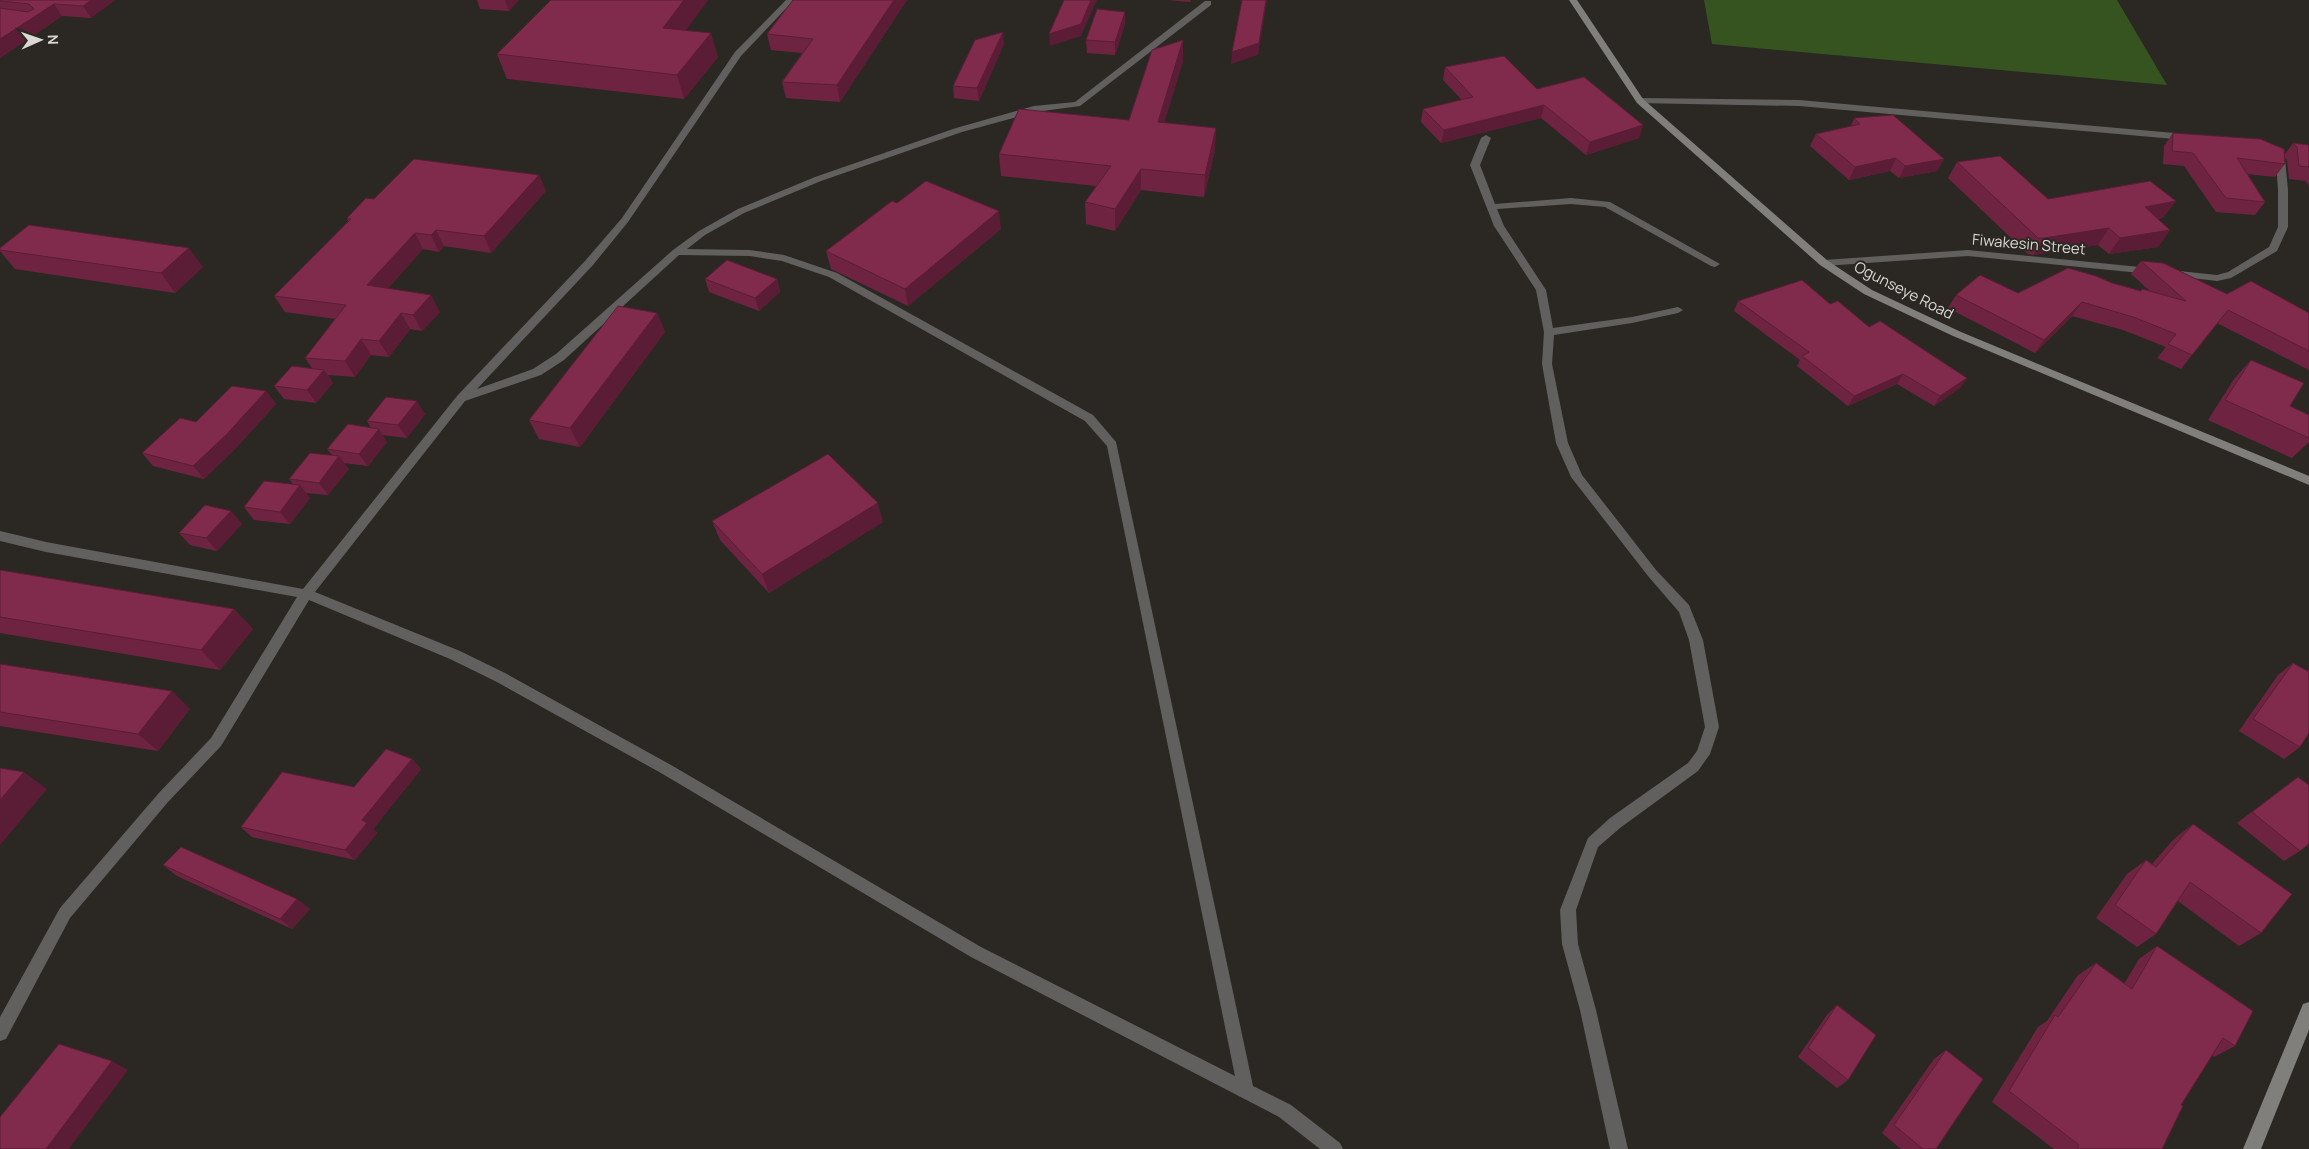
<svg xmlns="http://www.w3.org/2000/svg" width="2309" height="1149" font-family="Manrope,sans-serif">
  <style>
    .green { fill: #355420 }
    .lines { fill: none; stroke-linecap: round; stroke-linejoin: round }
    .lane { fill: #61605e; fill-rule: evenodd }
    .street { fill: #61605e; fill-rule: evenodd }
    .secondary { fill: #817f7b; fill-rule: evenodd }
    .wall { fill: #6e2441 }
    .shaded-wall { fill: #5a1d35 }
    .building { fill: #802a4c; stroke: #5a1d35 }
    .labels { text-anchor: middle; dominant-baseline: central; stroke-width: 4; stroke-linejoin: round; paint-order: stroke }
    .street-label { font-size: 15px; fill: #dad8d5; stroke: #2b2824 }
  </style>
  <rect width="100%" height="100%" fill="#2b2824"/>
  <path class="green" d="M1704,0H2117L2167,85L1712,44Z"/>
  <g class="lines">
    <path class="lane" d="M786,0H794L741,56L628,222L593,265L477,389L533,369L556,354L673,250L699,231L738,209L815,177L956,128L1034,106L1075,102L1205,1H1211V5L1080,106L1035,112L962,132L821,181L744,213L705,235L687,249L750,250L784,255L837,273L1093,415L1116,442L1253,1086L1291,1105L1340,1143L1343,1149H1320L1279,1117L971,957L661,773L495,681L450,659L309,600L221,746L168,802L70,918L6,1039L0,1041V1017L60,908L158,794L211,738L297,597L46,552L0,541V531L46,542L303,589L457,396L585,261L622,218L735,52ZM679,255L750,256L782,261L829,277L1085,421L1107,446L1235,1076L981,947L671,765L505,673L460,651L315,592L465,401L541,375L564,360Z
      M1486,135L1491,138L1480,165L1495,204L1571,198L1610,202L1720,264L1715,267L1711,266L1605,207L1571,204L1497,209L1504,226L1546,290L1553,328L1632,317L1678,307L1683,310L1678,313L1632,323L1554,335L1552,364L1568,443L1582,475L1656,570L1689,605L1703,640L1719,727L1710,754L1698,771L1620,828L1598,847L1576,910L1578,944L1596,1010L1628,1149H1610L1580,1010L1562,944L1560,910L1588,838L1610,818L1688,763L1697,751L1705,727L1689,640L1679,612L1648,576L1571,477L1556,443L1542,364L1544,332L1536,290L1494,226L1470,165L1481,138Z"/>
    <path class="street" d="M1640,98L1799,100L2186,134L2191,137L2186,140L1799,106L1637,103V99Z
      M2273,153L2285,160L2288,190V227L2277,251L2231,278L2217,281L2166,275L2165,273L2170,270L2217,275L2228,272L2269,247L2278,227V190L2276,161L2268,156Z
      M1968,250L2150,268L2155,271L2150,274L1968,256L1824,266L1819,263L1824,260Z"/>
    <path class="secondary" d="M1569,0H1577L1643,99L1828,261L1872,290L1961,332L2309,476V485L1953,336L1864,294L1820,265L1637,103Z
      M2309,1002V1030L2261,1149H2243L2303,1004Z"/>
  </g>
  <path class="wall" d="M0,0H115L91,18L62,16L0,58Z
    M477,0H519L509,11L480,9Z
    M708,0L686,30L718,57L684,99L507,79L497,54Z
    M793,0H907L840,102L786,98L782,82L802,53L771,50L767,34Z
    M1167,0H1191L1190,2Z
    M1125,12V24L1115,55L1087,53L1086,40Z
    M1183,40V61L1164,123L1215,150L1204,197L1141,190L1115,231L1086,224L1085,202L1096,186L1001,176L999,154L1129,120Z
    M1004,44L979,101L954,98L953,86Z
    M1445,67L1537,89L1643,125L1639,138L1586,155L1541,118L1441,143L1421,122L1423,109L1462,100L1443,80Z
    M1854,118L1944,159L1937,171L1899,178L1890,171L1849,180L1810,146L1816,134L1851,126Z
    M2173,133L2285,154L2293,143L2309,145V187L2306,181L2289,179L2287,160L2285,158V164L2275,177L2247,174L2265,202L2255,215L2216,212L2184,166L2163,164L2164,146Z
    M1957,162L2048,199L2164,217L2158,219L2170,230L2158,247L2109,254L2098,245L2033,255L2028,254L1948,178Z
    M539,175L546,191L491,253L444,246L439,252L423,249L388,288L440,312L422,331L410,329L389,357L371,355L355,377L328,375L333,383L316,403L284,399L274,386L312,368L305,358L336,319L285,312L274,296L348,221L347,218L374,199Z
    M1001,229L908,306L831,269L826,251Z
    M0,248L203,267L175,293L15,269L0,251Z
    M2141,261L2227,294L2309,313V370L2217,323L2181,369L2157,358L2166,347L2123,330L2072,316L2035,353L1948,308L1956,295L2018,293L2112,283L2141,291L2142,289L2150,291L2131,274Z
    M705,279H777L780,292L759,311L709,292Z
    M1738,301L1830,304L1869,327L1967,378L1960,388L1934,406L1897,384L1848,406L1797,366L1800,360L1734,311Z
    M657,313L665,332L580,447L539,439L529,420Z
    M2251,360L2290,406L2309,415V442L2292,458L2208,420L2234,379Z
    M266,391L276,404L237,447L204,479L153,466L142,453L196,422Z
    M425,414L407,438L382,435L387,442L368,466L344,463L349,469L328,495L306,493L310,498L290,524L254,520L244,507L293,484L289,479L332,455L327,449L371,428L367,421Z
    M231,511L242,524L217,551L190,545L179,533Z
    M712,521L883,522L769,593L720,540Z
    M0,570L234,609L253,629L220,670L0,633Z
    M2293,663L2308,671L2309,668V733L2300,747L2284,759L2239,731L2278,675Z
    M0,664L190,709L158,751L0,726Z
    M412,759L421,769L373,829L377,833L355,860L252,837L241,827L354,787Z
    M2298,777L2300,851L2284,861L2237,823Z
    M2193,824L2261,933L2239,946L2178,901L2156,934L2137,947L2096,918L2127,874L2146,860L2152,864L2174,839Z
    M163,865L297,899L310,909L292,929L177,876Z
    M2157,946L2235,1046L2214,1057L2212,1055L2181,1105L2162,1149H2054L1992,1102L2038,1027L2047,1021L2078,975L2096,963L2124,984L2139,959Z
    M1837,1005L1848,1080L1837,1088L1798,1057L1827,1015Z
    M1946,1050L1936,1149H1901L1882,1133L1934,1059Z"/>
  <path class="shaded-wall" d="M91,0H115L91,18L83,6Z
    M505,0H519L509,11Z
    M684,0H708L670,52L663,28Z
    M894,0H907L840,102L837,85Z
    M1091,0H1097L1081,36L1050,46L1049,34Z
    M1266,0H1267L1258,55L1231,64L1232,52Z
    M54,4L62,16L0,58V39Z
    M1125,12V24L1115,55V42Z
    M1003,32L1004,44L979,101L977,88Z
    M711,33L718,57L684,99L677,75Z
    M1183,40V61L1158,144V122Z
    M1544,105L1541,118L1441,143L1444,130Z
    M1643,125L1639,138L1586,155L1590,142Z
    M1216,128L1215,150L1204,197L1205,175Z
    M1896,158L1890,171L1849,180L1855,167Z
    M1944,159L1937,171L1899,178L1905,166Z
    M1141,169V190L1115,231V209Z
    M539,175L546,191L491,253L484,236Z
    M2176,201L2164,217L2134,223L2145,207Z
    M999,211L1001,229L908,306L905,289Z
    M2109,228L2098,245L2033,255L2044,238Z
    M436,230L444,246L439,252L431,235Z
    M2170,230L2158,247L2109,254L2120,238Z
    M415,233L423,249L377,301L367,285Z
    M189,248L203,267L175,293L161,273Z
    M777,279L780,292L759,311L755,298Z
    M431,295L440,312L422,331L413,315Z
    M2082,302L2072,316L2035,353L2044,340Z
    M401,313L410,329L389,357L379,341Z
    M657,313L665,332L580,447L570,428Z
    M361,339L371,355L355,377L345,361Z
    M324,370L333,383L316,403L307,390Z
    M1903,374L1897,384L1848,406L1854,396Z
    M1967,378L1960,388L1934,406L1940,396Z
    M266,391L276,404L237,447L204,479L193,466Z
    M417,401L425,414L407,438L398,425Z
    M379,429L387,442L368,466L359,454Z
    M339,456L349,469L328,495L319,483Z
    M300,485L310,498L290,524L280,512Z
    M878,503L883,522L769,593L762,574Z
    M231,511L242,524L217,551L206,538Z
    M234,609L253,629L220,670L201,650Z
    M172,691L190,709L158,751L138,734Z
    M412,759L421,769L373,829L377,833L355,860L345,850L362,820Z
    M24,772L47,789L0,845V800Z
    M297,899L310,909L292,929L280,919Z
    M112,1061L128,1070L69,1149H46Z"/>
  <path class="building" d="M0,0H91L83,6L54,4L0,39V8L28,12L34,9L29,4L0,1Z
    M551,0H684L663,28L711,33L677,75L497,54Z
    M793,0H894L837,85L782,82L813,39L767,34Z
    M1064,0H1091L1081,24L1049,34Z
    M1242,0H1266L1259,43L1232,52Z
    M1097,9L1125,12L1115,42L1086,40Z
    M1003,32L977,88L953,86L975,40Z
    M1183,40L1158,122L1216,128L1205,175L1141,169L1115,209L1085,202L1111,166L999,154L1019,109L1129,120L1152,50Z
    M1504,56L1537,89L1584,77L1643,125L1590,142L1544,105L1444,130L1423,109L1473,97L1445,67Z
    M1893,115L1944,159L1905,166L1896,158L1855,167L1816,134L1860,124L1854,118Z
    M2173,133L2260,139L2284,149L2285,164L2237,158L2265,202L2226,198L2193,153L2172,151Z
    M2293,143L2309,145V167L2299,166L2297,147Z
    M2000,156L2048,199L2150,181L2176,201L2145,207L2170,230L2120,238L2109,228L2044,238H2038L1957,162Z
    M414,159L539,175L484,236L436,230L431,235L415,233L367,285L431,295L413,315L401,313L379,341L361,339L345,361L305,358L346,305L274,296L351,219L347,218L366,198L374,199Z
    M926,181L999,211L905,289L826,251L892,201L897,203Z
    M29,225L189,248L161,273L0,250V248Z
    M727,260L777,279L755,298L705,279Z
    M2141,261L2163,263L2227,294L2251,281L2309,313V351L2228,310L2192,355L2168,344L2176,334L2133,317L2082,302L2044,340L1956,295L1980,275L2018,293L2068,268L2096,276L2112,283L2141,291L2142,289L2186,301Z
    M1802,280L1830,304L1838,301L1869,327L1880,321L1967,378L1940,396L1903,374L1854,396L1802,356L1809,352L1738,301Z
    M618,306L657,313L570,428L529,420Z
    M2251,360L2304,383L2290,406L2309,415V438L2225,400Z
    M292,366L324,370L307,390L274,386Z
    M232,386L266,391L227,434L193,466L142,453L180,418L196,422Z
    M386,397L417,401L398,425L367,421Z
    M348,424L379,429L359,454L327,449Z
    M310,453L339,456L319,483L289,479Z
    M828,454L878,503L762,574L712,521Z
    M264,481L300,485L280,512L244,507Z
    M205,505L231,511L206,538L179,533Z
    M0,570L234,609L201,650L0,617Z
    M2293,663L2309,672V733L2300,747L2253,719Z
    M0,664L172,691L138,734L0,712Z
    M386,749L412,759L362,820L367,823L345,850L241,827L282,772L354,787Z
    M0,768L24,772L0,800Z
    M2298,777L2309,785V844L2300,851L2252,812Z
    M2193,824L2292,894L2261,933L2190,882L2156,934L2115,905L2146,860L2156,867Z
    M181,847L297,899L280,919L163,865Z
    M2157,946L2253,1011L2235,1046L2223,1038L2181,1105L2183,1106L2162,1149H2077L2079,1145L2009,1091L2055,1015L2058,1017L2096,963L2132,989Z
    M1837,1005L1876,1035L1848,1080L1808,1048Z
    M59,1044L112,1061L46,1149H0V1117Z
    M1946,1050L1983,1079L1936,1149H1923L1894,1125Z"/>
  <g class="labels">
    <g class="street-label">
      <text transform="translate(2029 244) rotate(5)">Fiwakesin Street</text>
      <text transform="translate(1904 290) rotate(27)">Ogunseye Road</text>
    </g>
  </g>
  <g transform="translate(40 40) rotate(88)" stroke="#2b2824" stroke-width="4" paint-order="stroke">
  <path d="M0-4L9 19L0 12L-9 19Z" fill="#dad8d5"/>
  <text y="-8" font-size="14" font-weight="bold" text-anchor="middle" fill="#dad8d5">N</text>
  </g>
</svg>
